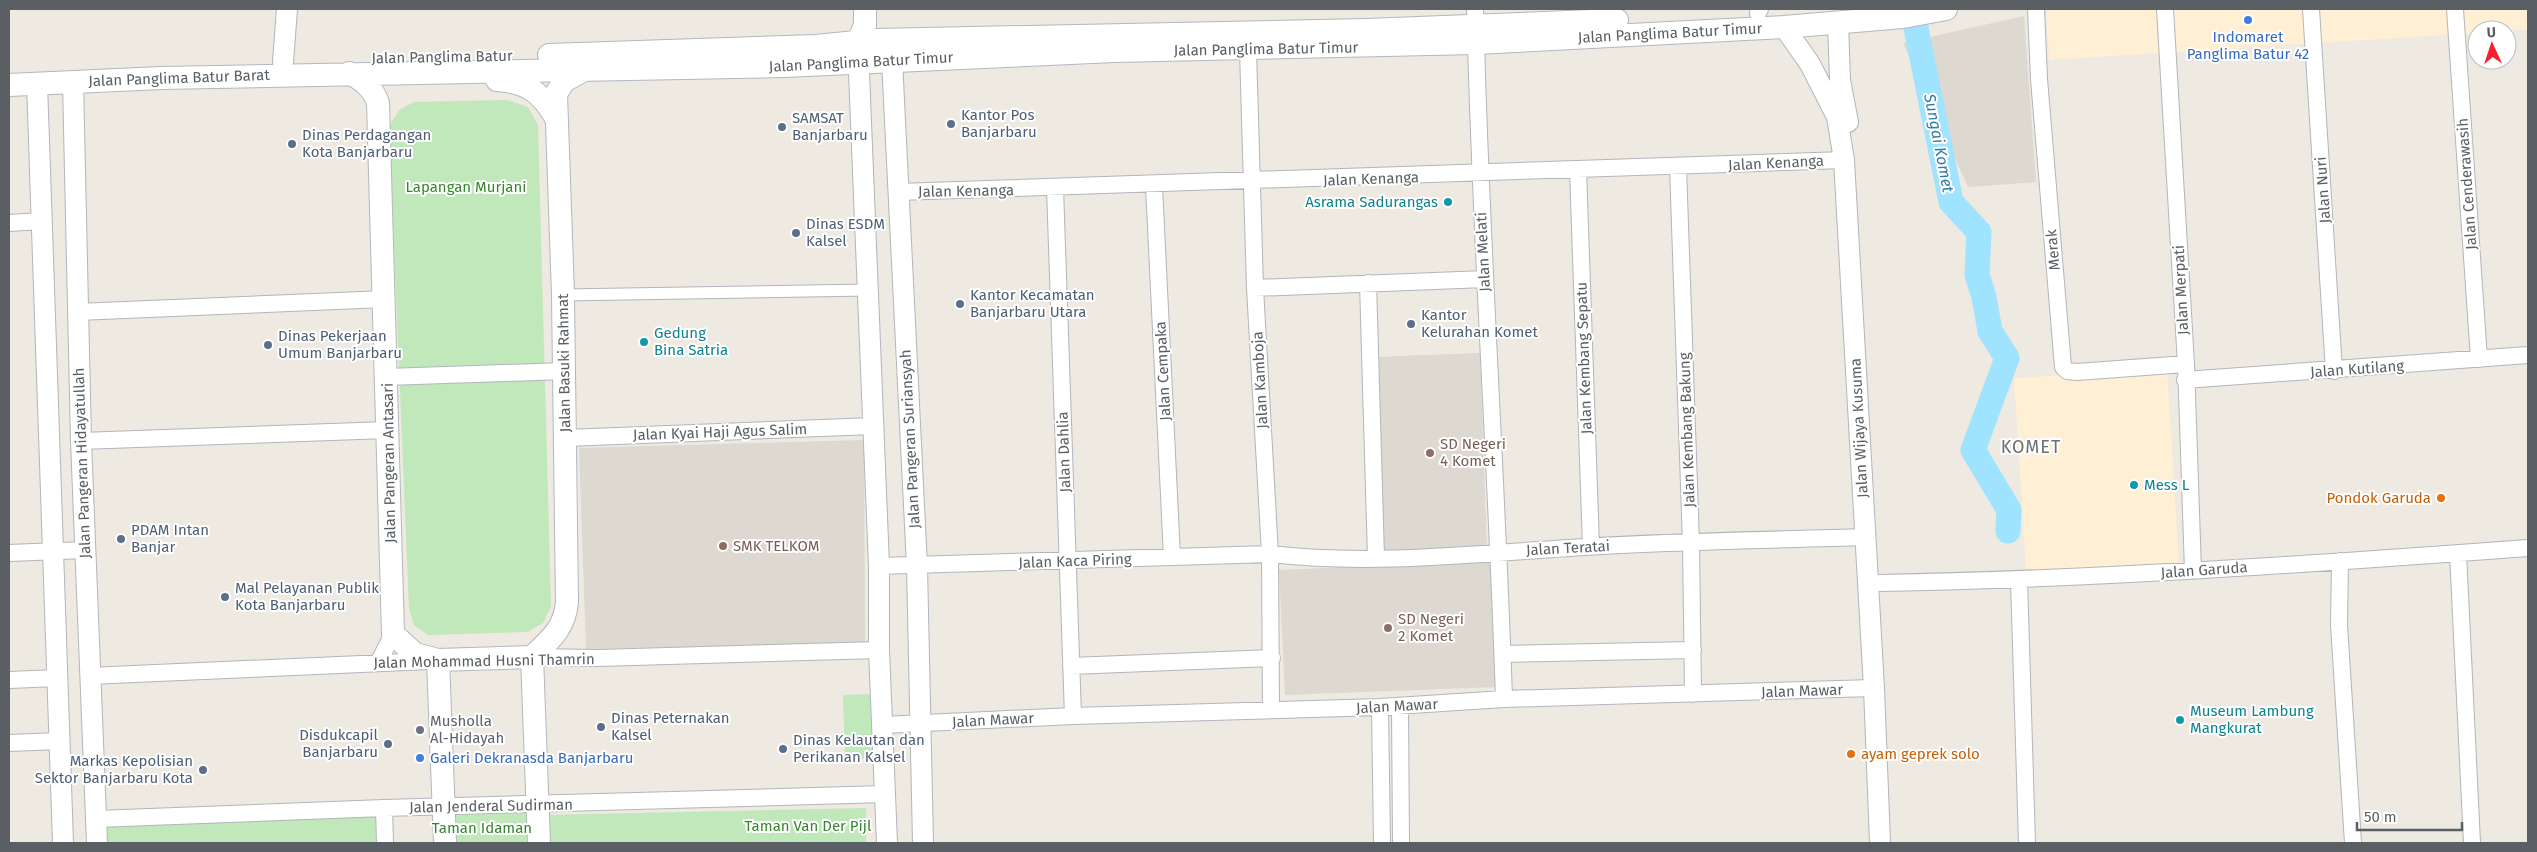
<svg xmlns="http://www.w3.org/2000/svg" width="2537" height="852" font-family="'Fira Sans',sans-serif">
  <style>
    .commercial { fill: #ffefd4 }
    .education { fill: #ddd8d0 }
    .green { fill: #c1e8bb }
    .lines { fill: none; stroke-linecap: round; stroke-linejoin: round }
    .river { stroke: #9fe3ff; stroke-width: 25 }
    .pedestrian-casing { stroke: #b2b6ba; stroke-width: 13 }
    .minor-casing { stroke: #b2b6ba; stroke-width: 18 }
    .tertiary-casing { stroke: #b2b6ba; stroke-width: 22 }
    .secondary-casing { stroke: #b3b8bd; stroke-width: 24 }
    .pedestrian { stroke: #fff; stroke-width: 11 }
    .minor { stroke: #fff; stroke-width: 16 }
    .tertiary { stroke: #fff; stroke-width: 20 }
    .secondary { stroke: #fff; stroke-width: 22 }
    .shop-dot { fill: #3f7fe0; stroke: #fff; stroke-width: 2 }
    .service-dot { fill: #5c6f8a; stroke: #fff; stroke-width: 2 }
    .culture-dot { fill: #0f9aa8; stroke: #fff; stroke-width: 2 }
    .education-dot { fill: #8d6e63; stroke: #fff; stroke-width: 2 }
    .food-dot { fill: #e8710a; stroke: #fff; stroke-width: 2 }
    .worship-dot { fill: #6b7280; stroke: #fff; stroke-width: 2 }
    .labels { text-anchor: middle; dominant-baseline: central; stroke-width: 4; stroke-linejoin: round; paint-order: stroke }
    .street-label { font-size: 15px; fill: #595f63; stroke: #fff }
    .shop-label { font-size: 15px; fill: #366cbe; stroke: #fff }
    .service-label { font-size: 15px; fill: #4e5e75; stroke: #fff; text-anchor: start }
    .park-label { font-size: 15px; fill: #36862e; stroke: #fff }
    .culture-label { font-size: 15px; fill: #0d838f; stroke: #fff; text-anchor: start }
    .education-label { font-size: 15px; fill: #785e54; stroke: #fff; text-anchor: start }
    .food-label { font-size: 15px; fill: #c56008; stroke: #fff; text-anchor: end }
    .worship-label { font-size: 15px; fill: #5b616d; stroke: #fff; text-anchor: start }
    .water-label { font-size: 16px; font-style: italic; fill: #327ba6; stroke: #fff }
    .quarter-label { font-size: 18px; letter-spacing: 1px; fill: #6a7175; stroke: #fff }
  </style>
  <rect width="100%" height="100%" fill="#eee9e1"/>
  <path class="commercial" d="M2046,9H2528V30H2477V33L2049,60Z
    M2167,369L2179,563L2026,572L2014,378Z"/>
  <path class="education" d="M2024,16L2036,182L1968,187L1903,43Z
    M1480,353L1487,550L1381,554L1374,357Z
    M864,440L865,643L586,649L579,448Z
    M1491,561L1496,687L1285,695L1279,570Z"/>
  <path class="green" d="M507,100L528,107L538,125L551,606L543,623L528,632L428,635L414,625L409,608L389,127L399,110L414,102Z
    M874,694L876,758L845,759L843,695Z
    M866,808V843H545L544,815Z
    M528,811L529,843H453V813Z
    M377,816L378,843H107V826Z"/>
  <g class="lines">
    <path class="river" d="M1915,23L1951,202L1979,232L1977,275L1984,297L1990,331L2007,358L1973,450L2009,510L2008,531"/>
    <g class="pedestrian-casing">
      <path id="pedestrian" d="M563,295L868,290"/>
    </g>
    <g class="minor-casing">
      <path id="minor" d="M1475,9L1476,27
        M2036,9L2039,79L2063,367L2067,371L2077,372L2186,364
        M2165,9L2186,364L2193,571
        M2311,9L2334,371
        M2455,9L2479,359
        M1758,13L1760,9
        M1476,43C1482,262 1497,481 1504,699
        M1248,50L1255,288L1270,554L1271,710
        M1678,167L1691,543L1693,694
        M1578,169L1591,547
        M1154,186L1172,557
        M1055,188L1073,716
        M898,192C1213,184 1528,173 1844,160
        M9,223L41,221
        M1368,283L1376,558
        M1255,288L1485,279
        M77,312L385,299
        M387,377L564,371
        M2185,380L2528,355
        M566,438L874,426
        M81,441L387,430
        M9,553L85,550
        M2458,553L2472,843
        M2340,561L2339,625L2353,843
        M879,566L1270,554C1374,566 1481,553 1585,547C1678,541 1772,540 1865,537
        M2019,580L2027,843
        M1879,583C2096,579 2312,564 2528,548
        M1503,654L1693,650
        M532,657L598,658L879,650
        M378,663L393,634
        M1071,666L1272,658
        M89,676L429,661
        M9,680L57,678
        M1400,706L1401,843
        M1380,707L1382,843
        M883,725L1073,716L1380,707L1504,699L1874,688
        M9,743L59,741
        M384,808L385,843
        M96,819L384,808L885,794"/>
    </g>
    <g class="tertiary-casing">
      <path id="tertiary" d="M1838,22L1840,80L1848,122
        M1784,27L1810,64L1837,117L1844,160L1874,688L1880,843
        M858,48L879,566V650L887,843
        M883,49L892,60L917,566L923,843
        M283,62L287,9
        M73,82L81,441L97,843
        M37,83L63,843"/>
    </g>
    <g class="secondary-casing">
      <path id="secondary" d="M858,42L865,25V9
        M549,55L816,46L876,40L1367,30L1617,20
        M349,73C363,80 373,88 378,103L393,634L415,654L438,660L532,657
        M497,80C527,82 541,92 556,118
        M9,85L161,78L784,66L1114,51L1476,43L1784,27L1903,17L1946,9
        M532,657C550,640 565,628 567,602L563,295L556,94L564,81L584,70
        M532,657L539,843
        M438,660L445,843"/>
    </g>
    <use href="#pedestrian" class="pedestrian"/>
    <use href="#minor" class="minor"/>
    <use href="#tertiary" class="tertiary"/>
    <use href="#secondary" class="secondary"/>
  </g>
  <g class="shop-dot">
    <circle cx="2248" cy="20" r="5"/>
    <circle cx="420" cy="758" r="5"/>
  </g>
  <g class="service-dot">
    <circle cx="951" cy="124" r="5"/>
    <circle cx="782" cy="127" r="5"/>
    <circle cx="292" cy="144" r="5"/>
    <circle cx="796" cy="233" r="5"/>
    <circle cx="960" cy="304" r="5"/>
    <circle cx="1411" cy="324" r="5"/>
    <circle cx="268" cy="345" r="5"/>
    <circle cx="121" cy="539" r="5"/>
    <circle cx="225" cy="597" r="5"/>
    <circle cx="601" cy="727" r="5"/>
    <circle cx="388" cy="744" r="5"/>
    <circle cx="783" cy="749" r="5"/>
    <circle cx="203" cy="770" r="5"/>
  </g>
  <g class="culture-dot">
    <circle cx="1448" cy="202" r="5"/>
    <circle cx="644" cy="342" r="5"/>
    <circle cx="2134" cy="485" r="5"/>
    <circle cx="2180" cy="720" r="5"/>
  </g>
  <g class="education-dot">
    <circle cx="1430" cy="453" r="5"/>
    <circle cx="723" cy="546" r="5"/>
    <circle cx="1388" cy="628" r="5"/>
  </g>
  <g class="food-dot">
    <circle cx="2441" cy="498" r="5"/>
    <circle cx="1851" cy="754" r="5"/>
  </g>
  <circle class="worship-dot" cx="420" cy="730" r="5"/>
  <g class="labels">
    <g class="street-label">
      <text transform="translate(1670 33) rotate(-3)">Jalan Panglima Batur Timur</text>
      <text transform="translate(1266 49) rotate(-1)">Jalan Panglima Batur Timur</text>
      <text transform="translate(442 57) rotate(-1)">Jalan Panglima Batur</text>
      <text transform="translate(861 62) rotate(-3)">Jalan Panglima Batur Timur</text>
      <text transform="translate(179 78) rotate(-2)">Jalan Panglima Batur Barat</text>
      <text transform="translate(1776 163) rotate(-3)">Jalan Kenanga</text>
      <text transform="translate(1371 179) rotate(-2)">Jalan Kenanga</text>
      <text transform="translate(2467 184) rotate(-94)">Jalan Cenderawasih</text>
      <text transform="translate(2323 190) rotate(-94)">Jalan Nuri</text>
      <text transform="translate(966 191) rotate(-1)">Jalan Kenanga</text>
      <text transform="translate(2053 250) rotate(-95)">Merak</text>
      <text transform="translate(1483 252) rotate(-93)">Jalan Melati</text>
      <text transform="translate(2181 290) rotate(-93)">Jalan Merpati</text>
      <text transform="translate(1584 358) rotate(-92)">Jalan Kembang Sepatu</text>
      <text transform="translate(564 363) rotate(-91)">Jalan Basuki Rahmat</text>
      <text transform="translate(2357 369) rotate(-4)">Jalan Kutilang</text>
      <text transform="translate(1163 371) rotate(-93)">Jalan Cempaka</text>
      <text transform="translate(1260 380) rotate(-93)">Jalan Kamboja</text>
      <text transform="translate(1859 428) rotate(-93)">Jalan Wijaya Kusuma</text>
      <text transform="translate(1687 430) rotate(-92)">Jalan Kembang Bakung</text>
      <text transform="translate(720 432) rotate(-2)">Jalan Kyai Haji Agus Salim</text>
      <text transform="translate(910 439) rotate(-93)">Jalan Pangeran Suriansyah</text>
      <text transform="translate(1064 452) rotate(-92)">Jalan Dahlia</text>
      <text transform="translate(82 463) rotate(-92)">Jalan Pangeran Hidayatullah</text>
      <text transform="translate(389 463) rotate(-91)">Jalan Pangeran Antasari</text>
      <text transform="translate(1568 548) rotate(-3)">Jalan Teratai</text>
      <text transform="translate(1075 561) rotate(-2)">Jalan Kaca Piring</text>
      <text transform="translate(2204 570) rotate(-4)">Jalan Garuda</text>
      <text transform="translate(484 661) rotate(-1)">Jalan Mohammad Husni Thamrin</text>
      <text transform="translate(1802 691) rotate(-2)">Jalan Mawar</text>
      <text transform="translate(1397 706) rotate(-3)">Jalan Mawar</text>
      <text transform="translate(993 720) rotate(-3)">Jalan Mawar</text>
      <text transform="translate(491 806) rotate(-1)">Jalan Jenderal Sudirman</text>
    </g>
    <g class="shop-label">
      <text x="2248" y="37">Indomaret<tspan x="2248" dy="17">Panglima Batur 42</tspan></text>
      <text x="430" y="758" text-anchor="start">Galeri Dekranasda Banjarbaru</text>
    </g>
    <g class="service-label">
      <text x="961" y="115">Kantor Pos<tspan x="961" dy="17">Banjarbaru</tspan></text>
      <text x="792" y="118">SAMSAT<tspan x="792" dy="17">Banjarbaru</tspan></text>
      <text x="302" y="135">Dinas Perdagangan<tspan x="302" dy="17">Kota Banjarbaru</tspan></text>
      <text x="806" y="224">Dinas ESDM<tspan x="806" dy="17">Kalsel</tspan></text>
      <text x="970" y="295">Kantor Kecamatan<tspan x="970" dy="17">Banjarbaru Utara</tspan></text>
      <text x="1421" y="315">Kantor<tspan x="1421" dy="17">Kelurahan Komet</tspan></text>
      <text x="278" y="336">Dinas Pekerjaan<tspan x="278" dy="17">Umum Banjarbaru</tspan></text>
      <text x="131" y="530">PDAM Intan<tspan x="131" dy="17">Banjar</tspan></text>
      <text x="235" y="588">Mal Pelayanan Publik<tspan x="235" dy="17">Kota Banjarbaru</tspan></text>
      <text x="611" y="718">Dinas Peternakan<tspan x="611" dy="17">Kalsel</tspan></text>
      <text x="378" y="735" text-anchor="end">Disdukcapil<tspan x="378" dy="17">Banjarbaru</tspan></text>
      <text x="793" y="740">Dinas Kelautan dan<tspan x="793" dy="17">Perikanan Kalsel</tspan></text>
      <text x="193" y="761" text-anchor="end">Markas Kepolisian<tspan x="193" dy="17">Sektor Banjarbaru Kota</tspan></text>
    </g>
    <g class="park-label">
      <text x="466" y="187">Lapangan Murjani</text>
      <text x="808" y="826">Taman Van Der Pijl</text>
      <text x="482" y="828">Taman Idaman</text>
    </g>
    <g class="culture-label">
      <text x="1438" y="202" text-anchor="end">Asrama Sadurangas</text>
      <text x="654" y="333">Gedung<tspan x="654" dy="17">Bina Satria</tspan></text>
      <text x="2144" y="485">Mess L</text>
      <text x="2190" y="711">Museum Lambung<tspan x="2190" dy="17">Mangkurat</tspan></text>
    </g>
    <g class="education-label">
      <text x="1440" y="444">SD Negeri<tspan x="1440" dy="17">4 Komet</tspan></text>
      <text x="733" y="546">SMK TELKOM</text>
      <text x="1398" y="619">SD Negeri<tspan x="1398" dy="17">2 Komet</tspan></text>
    </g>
    <g class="food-label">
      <text x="2431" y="498">Pondok Garuda</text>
      <text x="1861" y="754" text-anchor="start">ayam geprek solo</text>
    </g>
    <g class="worship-label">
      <text x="430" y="721">Musholla<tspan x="430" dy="17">Al-Hidayah</tspan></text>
    </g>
    <g class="water-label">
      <text transform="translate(1939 143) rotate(79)">Sungai Komet</text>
    </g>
    <g class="quarter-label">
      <text x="2031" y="447">KOMET</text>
    </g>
  </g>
  <rect width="2537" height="852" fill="none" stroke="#595f63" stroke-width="20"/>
  <g transform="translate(2492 45) rotate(357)"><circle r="24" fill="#ffffff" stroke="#bdbfc1"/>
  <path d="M0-4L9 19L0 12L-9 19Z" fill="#f61f2d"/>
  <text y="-8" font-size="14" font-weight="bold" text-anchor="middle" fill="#595f63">U</text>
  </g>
  <path d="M2357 822v8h105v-8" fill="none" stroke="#595f63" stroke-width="2.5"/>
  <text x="2364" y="822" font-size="15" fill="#595f63" stroke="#ffffff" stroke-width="4" paint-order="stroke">50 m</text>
</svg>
